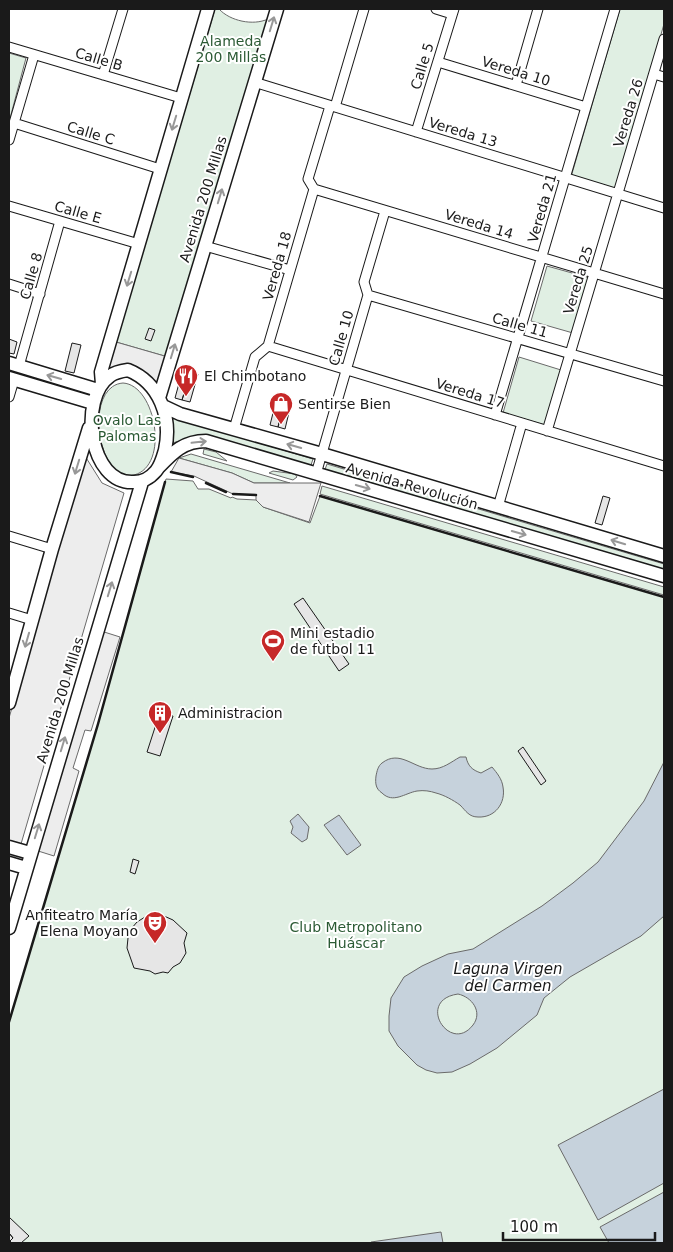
<svg xmlns="http://www.w3.org/2000/svg" width="673" height="1252" font-family="'DejaVu Sans',sans-serif">
  <style>
    .green { fill: #e0efe3; stroke: #6a6a6a }
    .parking { fill: #ededed; stroke: #6a6a6a }
    .water { fill: #c6d2dc; stroke: #6a6a6a; fill-rule: evenodd }
    .building { fill: #e6e6e6; stroke: #1a1a1a }
    .lines { fill: none; stroke-linecap: round; stroke-linejoin: round }
    .street-casing { stroke: #1a1a1a; stroke-width: 11 }
    .secondary-casing { stroke: #1a1a1a; stroke-width: 15 }
    .street { stroke: #fff; stroke-width: 9 }
    .secondary { stroke: #fff; stroke-width: 12 }
    .wall { stroke: #1a1a1a; stroke-width: 2.5 }
    .oneway { stroke: #989898 }
    .labels { text-anchor: middle; dominant-baseline: central; stroke-width: 4; stroke-linejoin: round; paint-order: stroke }
    .park-label { font-size: 14px; fill: #2b5a34; stroke: #fff }
    .street-label { font-size: 14px; fill: #1a1a1a; stroke: #fff }
    .poi-label { font-size: 14px; fill: #1a1a1a; stroke: #fff; text-anchor: start }
    .water-label { font-size: 15px; font-style: italic; fill: #1a1a1a; stroke: #fff }
  </style>
  <rect width="100%" height="100%" fill="#fff"/>
  <path class="green" d="M215,9H219C230,21 253,26 268,19L168,357L116,342Z
    M620,9H664V24L616,190L571,177Z
    M9,53L26,58L9,122Z
    M547,266L590,278L573,333L531,321Z
    M519,357L561,370L545,425L503,413Z
    M123,383C156,385 170,466 134,475C97,484 83,386 123,383Z
    M172,417L313,459L310,468L188,439L172,443L170,418Z
    M204,449L216,452L227,461L203,454Z
    M191,454L290,483H254L232,473L179,458Z
    M327,464L664,564V572L324,472Z
    M273,471L295,474L297,477L293,480L269,473Z
    M166,479L193,481L198,489H209L231,498L232,497L237,499L256,500L263,507L310,523L320,496L664,597V1243H9V1022L98,724Z
    M322,486L664,587V595L320,494Z"/>
  <path class="parking" d="M116,342L168,357L158,388L143,373L106,374Z
    M85,456L102,483L124,493L21,844L9,845V718Z
    M179,458L232,473L254,483H321L309,522L263,507L256,500V495L233,494L194,476L171,472Z
    M101,631L120,637L91,731L85,730L73,768L79,771L54,856L35,850Z"/>
  <path class="water" d="M460,757H466C468,766 472,770 481,773L492,767C497,773 502,779 503,787C506,803 495,818 478,817C469,817 466,811 460,805C453,800 444,795 436,793C430,791 424,790 417,791C405,793 393,804 382,793C376,789 375,784 376,776C377,771 378,766 382,763C400,749 414,769 432,769C443,769 451,762 460,757Z
    M664,762V916L641,936L570,977L544,998L537,1015L497,1048L470,1064L452,1072L437,1073L426,1070L417,1065L398,1046L389,1031V1016L391,998L404,977L422,966L448,954L473,949L542,906L573,883L598,862L644,801ZM458,994C472,997 483,1012 473,1025C450,1055 415,1000 458,994Z
    M298,814L309,827L307,839L302,842L291,833L293,827L290,821Z
    M339,815L361,845L347,855L324,825Z
    M664,1089V1183L598,1220L558,1145Z
    M664,1192V1243H609L600,1227Z
    M441,1232L443,1243H371V1242Z"/>
  <path class="building" d="M149,328L155,330L151,341L145,339Z
    M9,339L17,342L14,354L9,353Z
    M72,343L81,345L74,373L65,371Z
    M183,369L191,371L182,400L175,398Z
    M191,371L198,374L190,402L182,400Z
    M277,397L285,399L278,427L270,425Z
    M285,399L292,400L285,429L278,427Z
    M603,496L610,498L602,525L595,523Z
    M303,598L349,664L339,671L294,604Z
    M160,712L173,716L160,756L147,752Z
    M523,747L546,781L541,785L518,751Z
    M133,859L139,861L135,874L130,872Z
    M155,915L164,916L173,920L187,933L184,943L186,953L180,963L173,967L168,973L163,972L155,974L150,971L134,968L127,948L128,938L131,929L137,922L145,917Z
    M9,1217L29,1236L21,1243H12L10,1241L13,1238L9,1233Z
    M9,1233L13,1238L10,1241L12,1243H9Z"/>
  <g class="lines">
    <g class="street-casing">
      <path id="street" d="M436,9L452,14
        M9,47L181,98
        M438,62L586,107
        M654,74L664,77
        M103,75L123,9
        M254,82L664,208
        M516,85L538,9
        M335,107L364,9
        M14,123L160,169
        M416,132L454,9
        M9,140L34,55
        M314,189L664,294
        M9,206L139,244
        M205,246L290,270
        M9,284L40,294
        M368,295L664,381
        M268,346L664,466
        M19,366L60,221
        M9,397L14,380
        M495,415L615,9
        M234,429L255,357L268,346L314,189L308,179L330,106
        M547,431L664,39
        M316,474L368,295L364,282L385,211
        M498,507L522,423
        M9,536L52,549
        M9,613L32,620"/>
    </g>
    <g class="secondary-casing">
      <path id="secondary" d="M9,363L98,390
        M128,370C160,383 172,418 165,450C163,457 161,465 156,471C150,478 144,482 134,482C89,485 78,398 110,376C115,372 121,371 128,370Z
        M9,378L93,403
        M102,384L101,372L208,9
        M159,398L277,9
        M163,406L180,414L322,454L664,556
        M159,467C173,452 184,441 206,441L664,576
        M9,703L52,549L89,428
        M9,847L30,853
        M9,863L26,868
        M9,928L142,482"/>
    </g>
    <use href="#street" class="street"/>
    <use href="#secondary" class="secondary"/>
    <path class="wall" d="M171,472L193,477
      M206,483L226,492
      M233,494L256,495
      M320,496L664,597
      M9,1022L98,724L165,482"/>
  </g>
  <defs><path id="oneway-shaft" d="M-6 0H5M1.5-3L5.5 0L1.5 3" fill="none" stroke-width="1.6" stroke-linecap="round" stroke-linejoin="round" transform="scale(1.25)"/></defs>
  <g class="oneway">
    <use href="#oneway-shaft" transform="translate(272 24) rotate(-73)"/>
    <use href="#oneway-shaft" transform="translate(174 123) rotate(107)"/>
    <use href="#oneway-shaft" transform="translate(220 196) rotate(-73)"/>
    <use href="#oneway-shaft" transform="translate(129 279) rotate(107)"/>
    <use href="#oneway-shaft" transform="translate(173 351) rotate(-73)"/>
    <use href="#oneway-shaft" transform="translate(54 377) rotate(-164)"/>
    <use href="#oneway-shaft" transform="translate(199 442) rotate(-6)"/>
    <use href="#oneway-shaft" transform="translate(294 446) rotate(-164)"/>
    <use href="#oneway-shaft" transform="translate(77 467) rotate(107)"/>
    <use href="#oneway-shaft" transform="translate(363 487) rotate(16)"/>
    <use href="#oneway-shaft" transform="translate(519 533) rotate(16)"/>
    <use href="#oneway-shaft" transform="translate(618 542) rotate(-163)"/>
    <use href="#oneway-shaft" transform="translate(110 589) rotate(-73)"/>
    <use href="#oneway-shaft" transform="translate(27 640) rotate(106)"/>
    <use href="#oneway-shaft" transform="translate(63 744) rotate(-73)"/>
    <use href="#oneway-shaft" transform="translate(37 831) rotate(-73)"/>
  </g>
  <defs>
    <g id="restaurant-pin" transform="scale(1.25)"><path d="M0 17L-7.5 6A9.5 9.5 0 1 1 7.5 6Z" fill="#c62828" stroke="#fff"/><path d="M-5-6h1v4h1v-4h1v4h1v-4h1v5L-1.5 .5V6h-2V.5L-5-1ZM5-6V6H3V1.5H1.5Q1.5-4 5-6Z" fill="#fff"/></g>
    <g id="shop-pin" transform="scale(1.25)"><path d="M0 17L-7.5 6A9.5 9.5 0 1 1 7.5 6Z" fill="#c62828" stroke="#fff"/><path d="M-5-2.5h2.3a2.7 3.5 0 0 1 5.4 0H5L5.5 6h-11ZM-1.5-2.5h3a1.5 2.3 0 0 0-3 0Z" fill="#fff"/></g>
    <g id="stadium-pin" transform="scale(1.25)"><path d="M0 17L-7.5 6A9.5 9.5 0 1 1 7.5 6Z" fill="#c62828" stroke="#fff"/><path d="M0-5a6.5 5 0 1 0 0 10a6.5 5 0 1 0 0-10ZM-3.5-1.8h7v3.6h-7Z" fill="#fff"/></g>
    <g id="building-pin" transform="scale(1.25)"><path d="M0 17L-7.5 6A9.5 9.5 0 1 1 7.5 6Z" fill="#c62828" stroke="#fff"/><path d="M-4-6H4V6H1V3H-1V6H-4ZM-2.5-4.3h1.7v1.8h-1.7ZM.8-4.3h1.7v1.8H.8ZM-2.5-1h1.7V.8h-1.7ZM.8-1h1.7V.8H.8Z" fill="#fff"/></g>
    <g id="theatre-pin" transform="scale(1.25)"><path d="M0 17L-7.5 6A9.5 9.5 0 1 1 7.5 6Z" fill="#c62828" stroke="#fff"/><path d="M-5-5.5Q0-4 5-5.5V0Q5 5 0 6Q-5 5-5 0ZM-3.3-2.5H-1v1.5H-3.3ZM1-2.5H3.3v1.5H1ZM-2.8 1Q0 5.5 2.8 1Z" fill="#fff"/></g>
  </defs>
  <g fill-rule="evenodd">
    <use href="#restaurant-pin" x="186" y="376"/>
    <use href="#shop-pin" x="281" y="404"/>
    <use href="#stadium-pin" x="273" y="641"/>
    <use href="#building-pin" x="160" y="713"/>
    <use href="#theatre-pin" x="155" y="923"/>
  </g>
  <g class="labels">
    <g class="park-label">
      <text x="231" y="41">Alameda<tspan x="231" dy="16">200 Millas</tspan></text>
      <text x="127" y="420">Ovalo Las<tspan x="127" dy="16">Palomas</tspan></text>
      <text x="356" y="927">Club Metropolitano<tspan x="356" dy="16">Huáscar</tspan></text>
    </g>
    <g class="street-label">
      <text transform="translate(99 59) rotate(16)">Calle B</text>
      <text transform="translate(422 66) rotate(-73)">Calle 5</text>
      <text transform="translate(516 71) rotate(17)">Vereda 10</text>
      <text transform="translate(628 113) rotate(-73)">Vereda 26</text>
      <text transform="translate(463 132) rotate(17)">Vereda 13</text>
      <text transform="translate(91 133) rotate(17)">Calle C</text>
      <text transform="translate(203 199) rotate(-73)">Avenida 200 Millas</text>
      <text transform="translate(542 208) rotate(-74)">Vereda 21</text>
      <text transform="translate(78 212) rotate(16)">Calle E</text>
      <text transform="translate(479 224) rotate(17)">Vereda 14</text>
      <text transform="translate(277 266) rotate(-74)">Vereda 18</text>
      <text transform="translate(31 276) rotate(-74)">Calle 8</text>
      <text transform="translate(578 280) rotate(-73)">Vereda 25</text>
      <text transform="translate(520 325) rotate(16)">Calle 11</text>
      <text transform="translate(341 338) rotate(-74)">Calle 10</text>
      <text transform="translate(470 393) rotate(17)">Vereda 17</text>
      <text transform="translate(412 486) rotate(16)">Avenida Revolución</text>
      <text transform="translate(60 700) rotate(-73)">Avenida 200 Millas</text>
    </g>
    <g class="poi-label">
      <text x="204" y="376">El Chimbotano</text>
      <text x="298" y="404">Sentirse Bien</text>
      <text x="290" y="633">Mini estadio<tspan x="290" dy="16">de futbol 11</tspan></text>
      <text x="178" y="713">Administracion</text>
      <text x="138" y="915" text-anchor="end">Anfiteatro María<tspan x="138" dy="16">Elena Moyano</tspan></text>
    </g>
    <g class="water-label">
      <text x="508" y="969">Laguna Virgen<tspan x="508" dy="17">del Carmen</tspan></text>
    </g>
  </g>
  <rect width="673" height="1252" fill="none" stroke="#1a1a1a" stroke-width="20"/>
  <path d="M503 1232v8h152v-8" fill="none" stroke="#1a1a1a" stroke-width="2.5"/>
  <text x="510" y="1232" font-size="15" fill="#1a1a1a" stroke="#ffffff" stroke-width="4" paint-order="stroke">100 m</text>
</svg>
